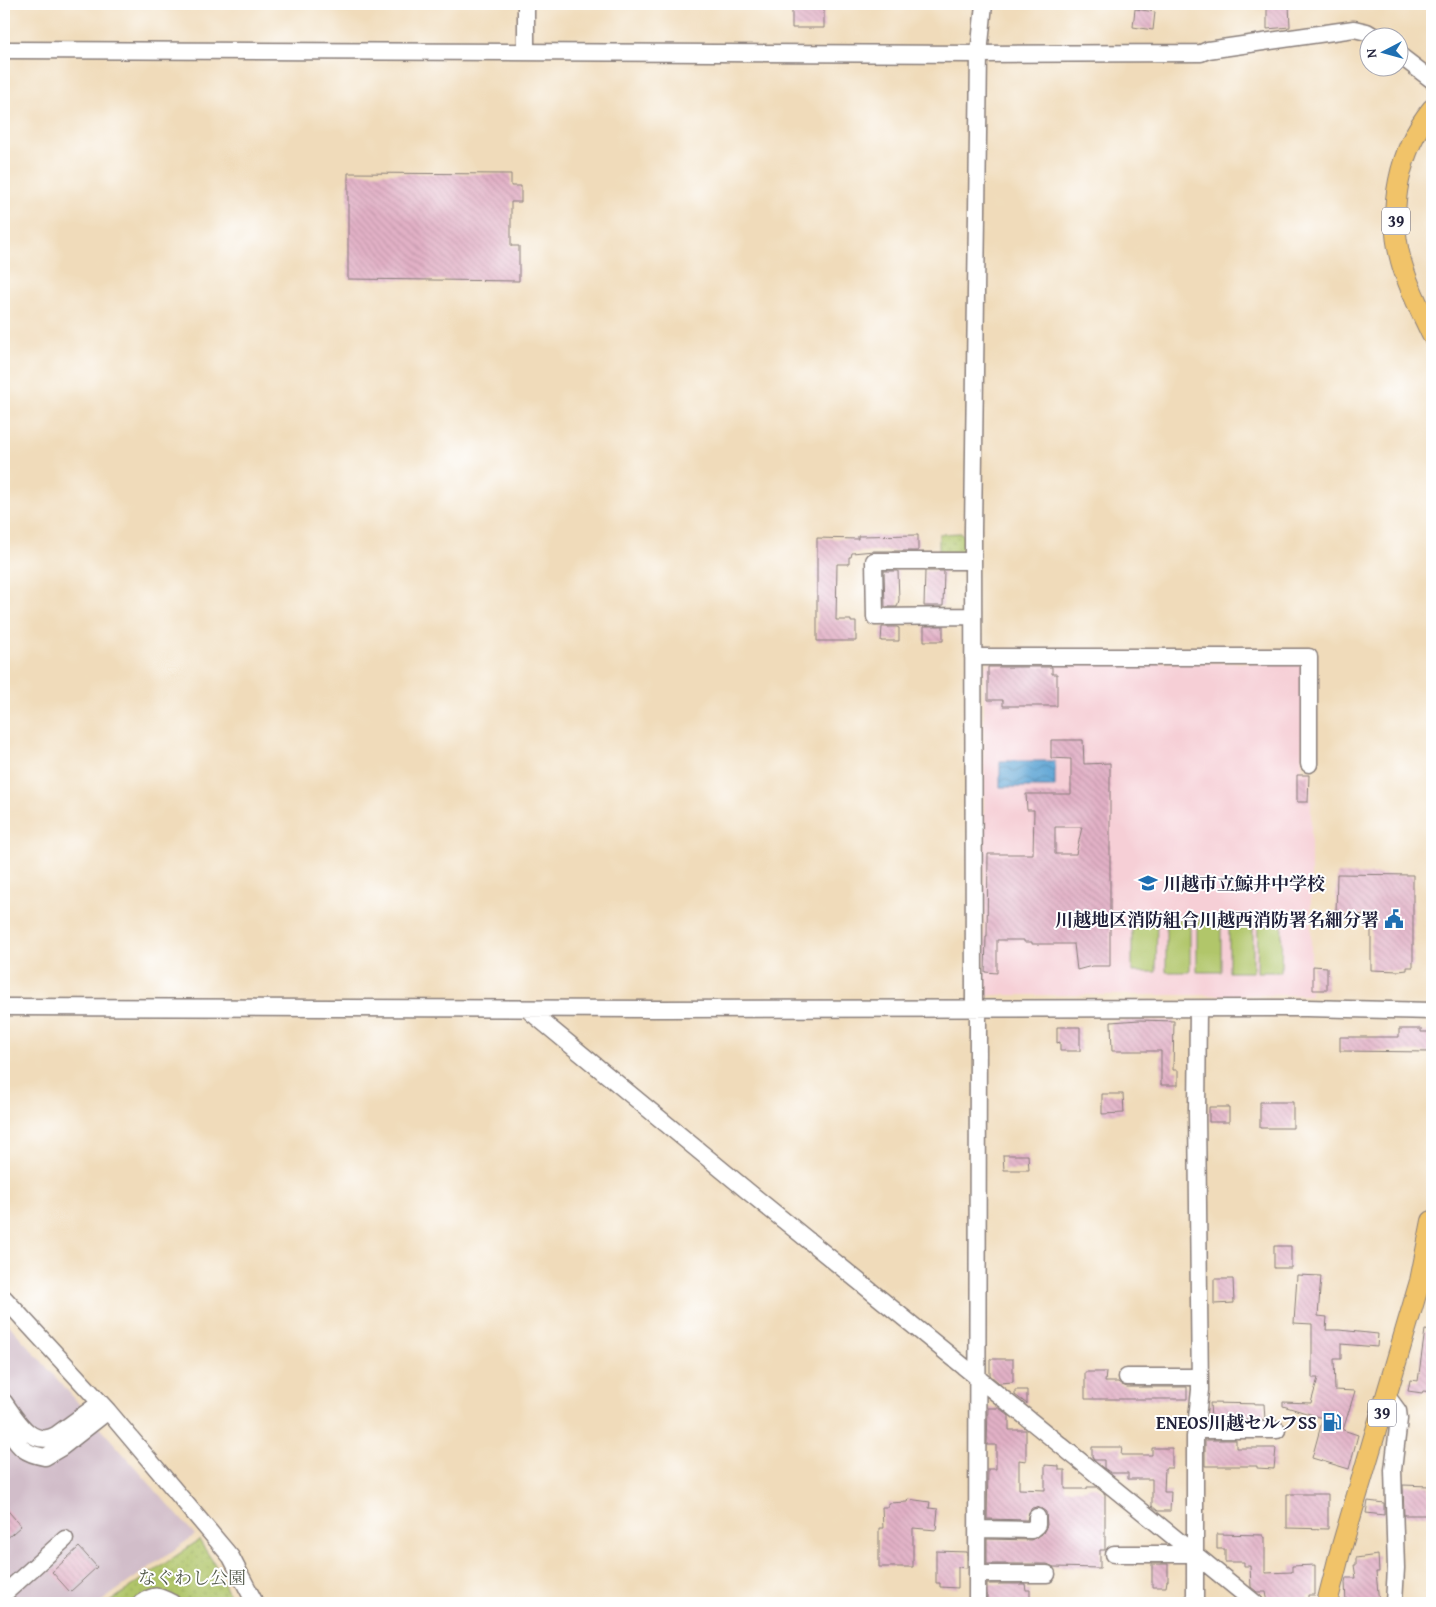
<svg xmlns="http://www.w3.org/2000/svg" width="1436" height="1607" font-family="'Gentium Book Plus','Noto Serif JP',serif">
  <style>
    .built { fill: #f6cfd6 }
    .industrial { fill: #d1bdc9 }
    .grass { fill: #b1c66b; stroke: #6a7453 }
    .park { fill: url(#park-dots); stroke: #6a7453 }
    .water { fill: url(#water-waves); stroke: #406488 }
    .building { fill: url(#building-back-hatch); fill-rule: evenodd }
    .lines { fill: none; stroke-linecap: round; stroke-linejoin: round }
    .minor-casing { stroke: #897e7a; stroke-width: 19 }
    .major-casing { stroke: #897e7a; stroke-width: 22 }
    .minor { stroke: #fff; stroke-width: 16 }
    .major { stroke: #f1c369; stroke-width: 20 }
    .labels { text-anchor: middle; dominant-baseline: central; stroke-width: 4; stroke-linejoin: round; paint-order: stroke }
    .shield { fill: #fff; stroke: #646476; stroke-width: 1 }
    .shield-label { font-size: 16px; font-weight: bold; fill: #22223b }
    .poi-label { font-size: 18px; font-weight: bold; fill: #22223b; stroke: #fff; text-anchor: end }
    .park-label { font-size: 18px; fill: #545b4c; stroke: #fff }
  </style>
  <defs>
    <pattern id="park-dots" width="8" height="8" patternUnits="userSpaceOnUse" patternTransform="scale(1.25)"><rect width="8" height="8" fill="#b1c66b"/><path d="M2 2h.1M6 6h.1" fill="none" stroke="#98aa5e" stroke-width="1.8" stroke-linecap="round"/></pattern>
    <pattern id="water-waves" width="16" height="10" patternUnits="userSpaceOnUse" patternTransform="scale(1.25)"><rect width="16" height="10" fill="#5ea5d4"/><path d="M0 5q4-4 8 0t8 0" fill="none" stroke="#4d86ad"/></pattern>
    <pattern id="building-back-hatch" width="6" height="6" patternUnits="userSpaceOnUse" patternTransform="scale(1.25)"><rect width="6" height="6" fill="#e2b1c6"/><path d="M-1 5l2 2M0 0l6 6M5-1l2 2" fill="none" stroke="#c298ab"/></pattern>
  </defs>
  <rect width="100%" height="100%" fill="#fff"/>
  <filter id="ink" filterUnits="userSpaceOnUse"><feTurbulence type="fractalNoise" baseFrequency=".02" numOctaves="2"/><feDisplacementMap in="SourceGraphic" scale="10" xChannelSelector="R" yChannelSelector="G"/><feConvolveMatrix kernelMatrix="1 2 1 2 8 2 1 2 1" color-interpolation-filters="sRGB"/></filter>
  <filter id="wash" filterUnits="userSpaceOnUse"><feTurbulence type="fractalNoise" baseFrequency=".0096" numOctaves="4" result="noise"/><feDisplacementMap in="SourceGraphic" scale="20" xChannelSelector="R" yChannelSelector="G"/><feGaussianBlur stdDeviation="1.12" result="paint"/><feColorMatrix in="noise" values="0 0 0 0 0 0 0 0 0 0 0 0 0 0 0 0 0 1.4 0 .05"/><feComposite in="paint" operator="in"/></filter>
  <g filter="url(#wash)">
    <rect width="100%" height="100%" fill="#f0dbba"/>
    <path class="built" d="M989,662L1299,663L1303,666L1302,771H1311V995H984V668Z"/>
    <path class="industrial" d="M4,1319L195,1535L99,1603H4Z"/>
    <path class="grass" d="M1258,919L1282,920L1281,972H1257Z
      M1132,920H1157L1156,972H1132Z
      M1166,920H1190V972H1166Z
      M1197,920H1221V972H1197Z
      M1229,920H1253V972H1229Z"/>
    <path class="park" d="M961,533L969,541V557H939V534Z
      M199,1540L214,1563L233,1603H108Z"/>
    <path class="water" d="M1000,761H1055V787H1000Z"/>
    <g id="blocks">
      <path class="building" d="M792,4H824V28H792Z
        M1267,4H1289L1290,27L1267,29Z
        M1135,9L1155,12L1153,30L1133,27Z
        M348,173L511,174V186H521V202H511V246H519V281L348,279Z
        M918,535V551H874L852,553L851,557H849V564H837L836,620H851V622H856V641H817V538L858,539V536Z
        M884,571H898L899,600L897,607H885Z
        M925,571H944L943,606H924Z
        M924,626H943V641H924Z
        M882,627H897L899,628V641H881Z
        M988,667H1052V674H1057V706H1003V700H988Z
        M1051,740H1083L1084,764L1110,763V966H1092L1077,970L1074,944H1032V942H1024V940H997V973L985,972L986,936H987L988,854H1033L1034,810H1027L1026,794H1071V759L1051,758ZM1055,827H1082L1076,854H1055Z
        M1297,775H1309L1308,802H1297Z
        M1337,874L1413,875V967H1407V970L1399,971L1371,970V915L1336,914Z
        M1313,966L1327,967V990H1313Z
        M1139,1020L1174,1021L1173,1070H1178V1085H1161V1051H1112L1111,1022Z
        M1057,1027H1080V1051H1060V1042L1057,1043Z
        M1399,1029H1421V1032H1432V1052L1340,1051V1037H1399Z
        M1102,1094H1123L1124,1113L1102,1114Z
        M1260,1102H1293V1128H1260Z
        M1209,1107H1229V1122H1209Z
        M1003,1155H1028L1029,1170H1004Z
        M1274,1246H1291V1268H1274Z
        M1297,1275L1321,1276L1318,1316L1327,1317L1326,1330H1339L1378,1334L1377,1347L1341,1344V1359H1334L1335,1390L1355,1391L1343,1430L1358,1435L1349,1469L1312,1458L1323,1418L1283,1406V1402L1311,1403L1318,1378H1312V1324L1294,1323Z
        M1214,1279H1233L1234,1303L1214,1304Z
        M1425,1330L1432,1331V1392L1423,1391L1422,1393L1408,1391L1410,1380L1418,1381Z
        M990,1359H1013V1382L999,1383L990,1375Z
        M1085,1372H1106L1105,1382H1118L1122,1385L1127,1387H1187V1399H1085Z
        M1015,1390H1027V1404L1015,1395Z
        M1210,1403L1264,1404L1265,1420H1211Z
        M988,1408H999L1009,1416V1430H1026V1461L1019,1460V1489L1045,1490V1465L1059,1466V1470H1065V1489H1087V1487H1096L1105,1494V1550H1100V1568L1054,1567L1047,1564H987V1539L1031,1540L1043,1533L1047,1525L1046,1512L1042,1509L1037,1507L1032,1508L1029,1512L1027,1520L987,1519L988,1469H996V1445H987Z
        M1205,1440H1236V1448H1276L1274,1469L1257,1468V1466H1205Z
        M1092,1447H1122L1121,1455H1152V1448H1172V1468H1165L1164,1492H1171L1170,1511H1158L1152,1506V1479H1128V1473H1111L1104,1468V1460H1094L1092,1457Z
        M1403,1485L1429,1486V1515H1404Z
        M1287,1494H1328V1529L1287,1528Z
        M908,1499L930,1502L929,1508L938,1509L936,1530L913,1528V1567H879V1528H883L882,1507H888V1503L907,1502Z
        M1368,1501L1384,1503V1515L1366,1513Z
        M4,1506L21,1526L4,1541Z
        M1217,1534L1263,1535V1537H1265V1573L1292,1572V1566L1315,1565V1595H1308V1603H1268L1266,1592H1257L1251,1587L1250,1566H1244V1562H1225V1549H1217Z
        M79,1547L97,1567L70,1592L52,1572Z
        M936,1551L967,1552V1568L958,1567V1588L940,1587V1583H936Z
        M1378,1555L1379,1572H1376L1379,1603H1346L1345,1582L1346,1578H1356L1354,1565H1356V1558Z
        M1152,1564H1168V1581H1167L1166,1587H1152Z
        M987,1584H1025L1026,1590H1030V1603H987Z"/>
    </g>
  </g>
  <g filter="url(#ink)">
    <use href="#blocks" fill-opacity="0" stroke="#897e7a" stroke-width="1"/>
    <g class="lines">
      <g class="minor-casing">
        <path id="minor" d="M526,4V52
          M4,50L979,54L1201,53L1208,50L1354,29L1367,32L1377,38
          M1398,54L1432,80
          M973,561H874L875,617L973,616
          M973,657H1309V764
          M4,1007L657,1009L1306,1008L1432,1011
          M527,1009L750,1193L1255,1603
          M974,1009L973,531L979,54L984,4
          M4,1298L108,1411L231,1557L255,1603
          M1127,1377H1200
          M1387,1396L1398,1411L1399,1419L1393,1470L1396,1568L1394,1603
          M4,1402C16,1419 32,1449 56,1435L100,1403
          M4,1425C18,1444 20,1453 45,1457L62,1447L108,1411
          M1196,1430H1277
          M977,1529L1031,1530L1037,1525V1517
          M1114,1554H1195
          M977,1574H1047
          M4,1594L65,1539
          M141,1603C155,1594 158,1595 172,1603
          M977,1603L978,1009
          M1195,1603V1437L1200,1390L1197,1113L1198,1009"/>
      </g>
      <g class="major-casing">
        <path id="major" d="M1432,109C1399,149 1387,210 1401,261C1408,287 1421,311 1432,335
          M1327,1603L1339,1556L1420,1281L1432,1221"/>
      </g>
      <use href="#minor" class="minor"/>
      <use href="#major" class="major"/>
    </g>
  </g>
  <defs>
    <g id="school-bare" transform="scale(1.5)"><path d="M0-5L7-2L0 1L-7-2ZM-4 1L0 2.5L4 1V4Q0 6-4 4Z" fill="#1f6fb2" stroke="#fff" stroke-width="2.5" paint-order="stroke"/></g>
    <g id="civic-bare" transform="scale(1.5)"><path d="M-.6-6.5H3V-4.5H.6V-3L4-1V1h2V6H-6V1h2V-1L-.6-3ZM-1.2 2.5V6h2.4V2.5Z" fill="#1f6fb2" stroke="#fff" stroke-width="2.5" paint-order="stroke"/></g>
    <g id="fuel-bare" transform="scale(1.5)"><path d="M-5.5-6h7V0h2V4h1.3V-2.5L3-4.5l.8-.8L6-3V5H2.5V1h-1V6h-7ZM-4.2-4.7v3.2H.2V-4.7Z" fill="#1f6fb2" stroke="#fff" stroke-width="2.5" paint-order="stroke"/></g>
  </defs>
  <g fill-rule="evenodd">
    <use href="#school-bare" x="1148" y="883"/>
    <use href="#civic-bare" x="1394" y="919"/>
    <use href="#fuel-bare" x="1332" y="1422"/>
  </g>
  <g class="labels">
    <g class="shield">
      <rect x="1382" y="207.5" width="28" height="27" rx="4"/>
      <rect x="1368" y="1399.5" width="28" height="27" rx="4"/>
    </g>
    <g class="shield-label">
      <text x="1396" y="221">39</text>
      <text x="1382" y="1413">39</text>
    </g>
    <g class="poi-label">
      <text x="1163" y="883" text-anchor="start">川越市立鯨井中学校</text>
      <text x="1379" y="919">川越地区消防組合川越西消防署名細分署</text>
      <text x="1317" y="1422">ENEOS川越セルフSS</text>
    </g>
    <g class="park-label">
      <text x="192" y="1577">なぐわし公園</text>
    </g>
  </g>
  <rect width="1436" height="1607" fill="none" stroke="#fff" stroke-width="20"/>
  <g transform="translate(1384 52) rotate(264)"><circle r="24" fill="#ffffff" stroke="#a7a7b1"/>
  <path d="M0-4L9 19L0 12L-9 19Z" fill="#1f6fb2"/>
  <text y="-8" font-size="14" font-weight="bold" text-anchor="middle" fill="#22223b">N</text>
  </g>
</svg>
